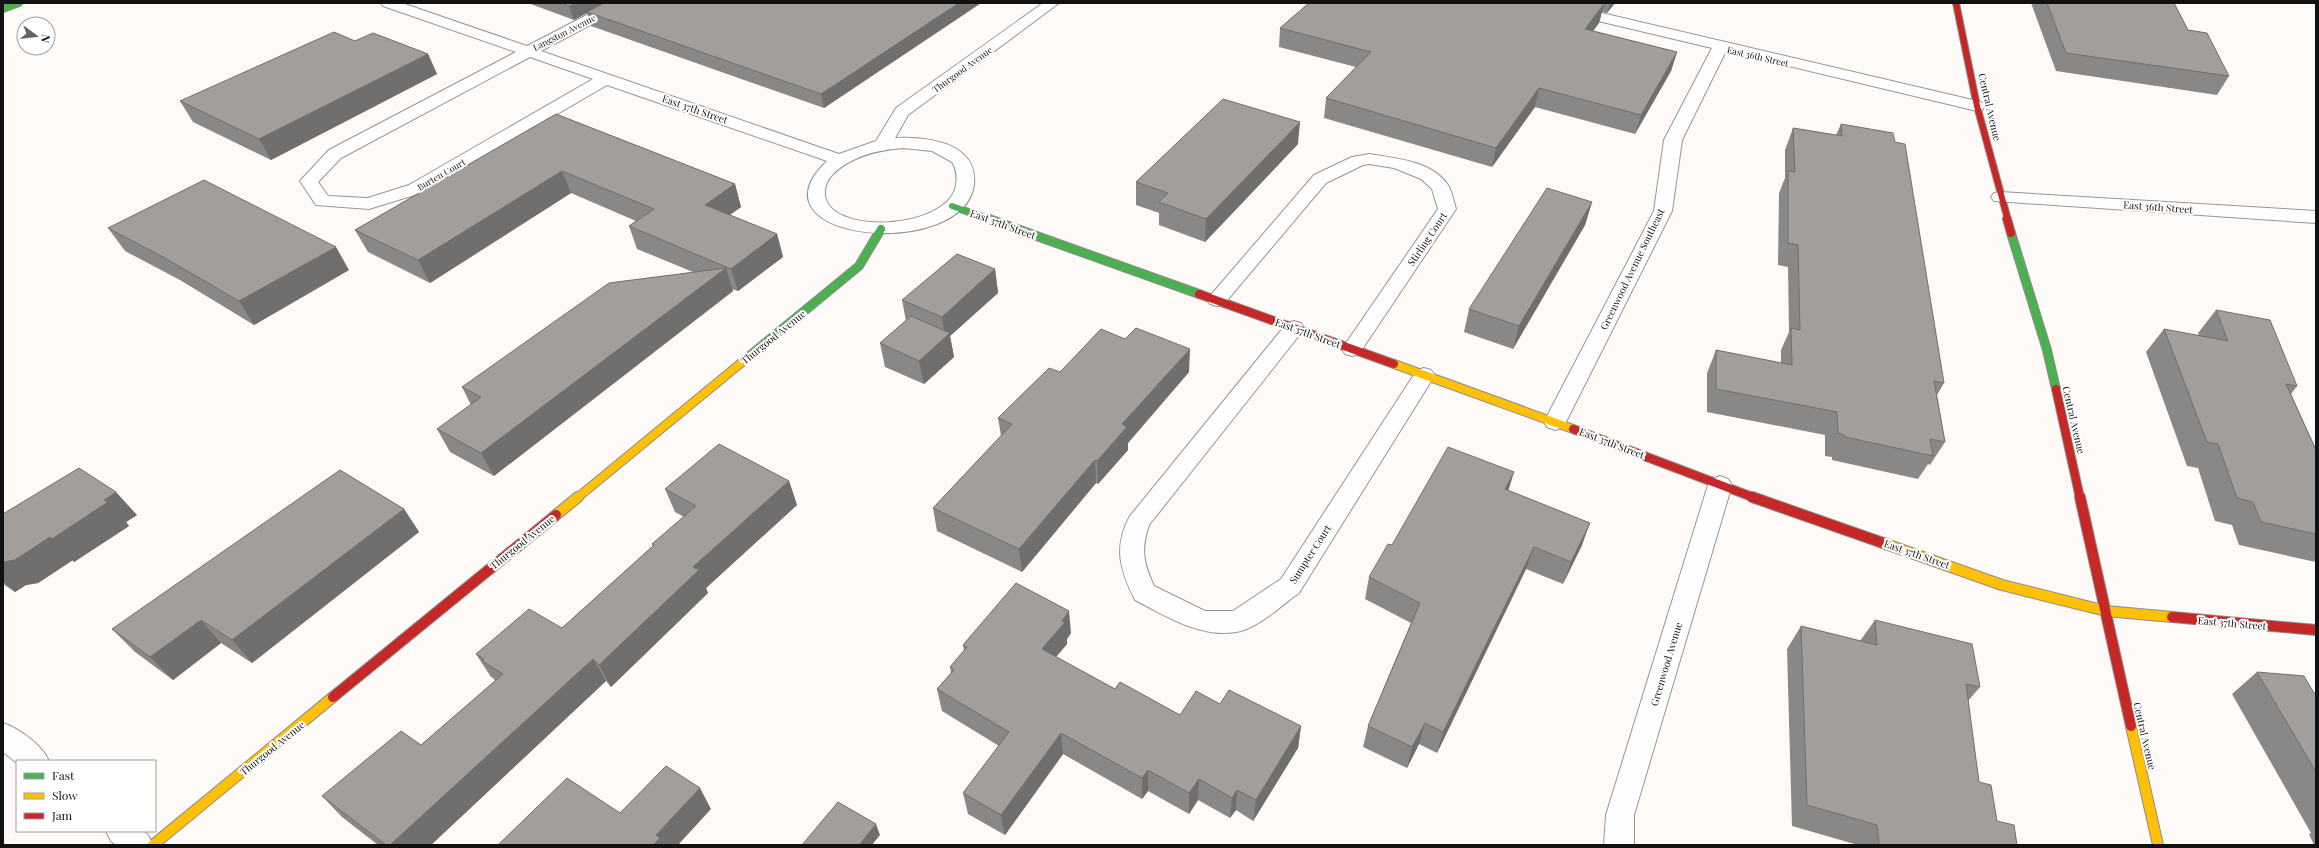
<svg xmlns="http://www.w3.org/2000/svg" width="2319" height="848" font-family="'Playfair Display',serif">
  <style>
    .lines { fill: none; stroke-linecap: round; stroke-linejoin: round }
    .street-casing { stroke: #979695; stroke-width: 2 }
    .fast-far1-casing { stroke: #8e8d8b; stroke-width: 8 }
    .fast-casing { stroke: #8e8d8b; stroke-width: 10 }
    .slow-far1-casing { stroke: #8e8d8b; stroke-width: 10 }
    .slow-casing { stroke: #8e8d8b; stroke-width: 12 }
    .jam-far2-casing { stroke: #8e8d8b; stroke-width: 8 }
    .jam-far1-casing { stroke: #8e8d8b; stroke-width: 10 }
    .jam-casing { stroke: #8e8d8b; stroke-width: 12 }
    .street { fill: #fffefe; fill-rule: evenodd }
    .fast-far1 { stroke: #4caf50; stroke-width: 6 }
    .fast { stroke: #4caf50; stroke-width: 8 }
    .slow-far1 { stroke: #ffc107; stroke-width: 8 }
    .slow { stroke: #ffc107; stroke-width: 10 }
    .jam-far2 { stroke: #c62828; stroke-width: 6 }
    .jam-far1 { stroke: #c62828; stroke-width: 8 }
    .jam { stroke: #c62828; stroke-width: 10 }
    .wall { fill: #8a8886 }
    .shaded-wall { fill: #716f6d }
    .building { fill: #a19e9c; stroke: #716f6d }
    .labels { text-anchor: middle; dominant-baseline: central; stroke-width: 4; stroke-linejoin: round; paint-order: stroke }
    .far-street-label { font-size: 9px; fill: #111; stroke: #fff }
    .street-label { font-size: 10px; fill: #111; stroke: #fff }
  </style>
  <rect width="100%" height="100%" fill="#fdfaf7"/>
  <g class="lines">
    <g class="street-casing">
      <path id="street" d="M381,3H402L527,46L610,3H628L626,6L541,51L839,154L876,141L896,108L1043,3H1059L908,115L895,138C915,137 949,139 964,155C973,163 975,174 974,185C963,262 743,241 827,161L607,85L421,193L369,209L316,205L300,181L329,150L516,52L383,6ZM530,57L593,79L409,185L368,198L328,196L318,182L341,158ZM903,148L932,151L952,162C957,170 957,177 956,185C949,231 820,237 825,190C826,184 828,179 833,174C852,156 877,150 903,148Z
        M1533,3H1559L1977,101L1983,103L1985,106L1983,109L1977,111L1726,51L1682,140L1672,211L1566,422L1563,427L1555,430L1547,427L1544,422L1654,211L1664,140L1712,48L1535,6Z
        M1369,154C1395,158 1432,161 1448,185C1452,192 1454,202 1456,209L1359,354L1352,356L1345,354L1342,349L1438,209L1432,189L1421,179L1394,168L1369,164L1363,165L1326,183L1224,304L1217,306L1210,304L1207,300L1210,296L1314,175L1352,157Z
        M2000,192L2316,211V223L1994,201L1991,197L1994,193Z
        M1294,321L1301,323L1304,328L1301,333L1149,525C1141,550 1143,562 1154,586L1205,611H1233L1281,579L1417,370L1424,368L1431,370L1435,375L1299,593C1282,605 1257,629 1236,632C1200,638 1166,616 1135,600C1120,570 1113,547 1130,516L1287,323Z
        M1720,476L1728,479L1732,485L1634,815V845H1604L1606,815L1708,485L1712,479Z
        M3,723C20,729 42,745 49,761H17V763L3,752Z
        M106,831H143L148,835L153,845H116L111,841Z"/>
    </g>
    <g class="fast-far1-casing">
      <path id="fast-far1" d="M3,9L19,3
        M952,206L991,220"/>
    </g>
    <g class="fast-casing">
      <path id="fast" d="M989,219L1199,294
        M2011,233L2047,350L2056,389
        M741,363L859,266L881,229"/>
    </g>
    <g class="slow-far1-casing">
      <path id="slow-far1" d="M1394,364L1573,429
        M577,498L741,363"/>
    </g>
    <g class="slow-casing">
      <path id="slow" d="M556,515L578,497
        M1883,543L2002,585L2106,611L2172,617
        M2131,726L2158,845
        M153,845L333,697"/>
    </g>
    <g class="jam-far2-casing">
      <path id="jam-far2" d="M1956,3L1977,106L2008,220"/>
    </g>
    <g class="jam-far1-casing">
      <path id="jam-far1" d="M2007,219L2011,233
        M1199,294L1394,364
        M2056,389L2080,498
        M1573,429L1755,498"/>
    </g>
    <g class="jam-casing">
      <path id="jam" d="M1752,497L1883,543
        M2080,497L2131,726
        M2172,617L2316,630
        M333,697L556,515"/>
    </g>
    <use href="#street" class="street"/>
    <use href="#fast-far1" class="fast-far1"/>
    <use href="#fast" class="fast"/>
    <use href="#slow-far1" class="slow-far1"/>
    <use href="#slow" class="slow"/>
    <use href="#jam-far2" class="jam-far2"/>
    <use href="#jam-far1" class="jam-far1"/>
    <use href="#jam" class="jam"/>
  </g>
  <path class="wall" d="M528,3H981L824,108L591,26L587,13L574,20Z
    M1309,3H1615L1607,13L1602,12L1599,23L1593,31L1677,52L1671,71L1635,134L1535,107L1492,167L1324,118L1326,98L1356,67L1279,47L1280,28Z
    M2031,3H2174L2188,30L2229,76L2217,95L2056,71Z
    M355,41L428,54L437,74L271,160L193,122L180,101Z
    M556,114L735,184L741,207L730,215L777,234L783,257L738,291L732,289L733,291L494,476L450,452L437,429L471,405L462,387L693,272L637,249L629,226L636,221L571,193L430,283L368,252L355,230Z
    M1841,124L1944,383L1937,395L1945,442L1930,465L1928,464L1918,479L1832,460V457L1825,456V435L1707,412V373L1716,350L1781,363V350L1789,332L1788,267L1778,265L1779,193L1785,178V150L1793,128L1836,135Z
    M1298,144L1205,242L1159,225V213L1136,205V182Z
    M1592,202L1585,225L1513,349L1464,332L1469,309Z
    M108,228L349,270L254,325L180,280L125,251Z
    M995,269L998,293L950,336L954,357L924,384L885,367L880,343L906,321L902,300Z
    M2216,310L2297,386L2291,394L2316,450V562L2239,545L2232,525L2215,521L2198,468L2187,466L2146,352L2164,329L2199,336L2198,333Z
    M1060,372H1189L1128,443V450L1098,484L1096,483L1022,572L937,531L933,508L1001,436L998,418Z
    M789,481L797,505L706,588L708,593L611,687L606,681L431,845H378L342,817L322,796L421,745L495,681L493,678L491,677L476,654L562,628L653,546L652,544L684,517L675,512L665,489Z
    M1509,491L1582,545L1563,584L1526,569L1437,753L1419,744L1407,768L1363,747L1368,726L1411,623L1365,599L1369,577L1392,545Z
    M404,509L419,532L252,663L221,643L173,680L135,652L112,629Z
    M3,514L137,515L126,522L129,526L74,562L73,560L38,583L26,585L15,592L3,584Z
    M1875,620L1980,687L1968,701L1979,782L1997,821L2017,845H1858L1792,826L1787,649L1801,626L1860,641Z
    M1071,633L1067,639V644L1056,657L1115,689L1180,715L1220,704L1301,726L1298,748L1253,821L1236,810L1230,818L1198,800L1189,814L1148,791L1142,799L1063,754L1005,835L968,814L963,793L999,746L942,711L937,689L951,673L950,667L964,651L963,645Z
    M2257,672L2316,693V845H2314L2309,834L2311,833L2232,694Z"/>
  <path class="shaded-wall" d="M575,3H607L587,12V13L574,20L569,6Z
    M959,3H981L824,108L821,94Z
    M1610,3H1615L1607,13Z
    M1604,4L1599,23L1580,48L1585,29Z
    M1677,52L1671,71L1635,134L1641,115Z
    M428,54L437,74L271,160L259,139Z
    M1539,88L1535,107L1492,167L1496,148Z
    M1300,122L1298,144L1205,242L1206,219Z
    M562,171L571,193L430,283L418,260Z
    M735,184L741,207L712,227L705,205Z
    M1592,202L1585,225L1513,349L1519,326Z
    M777,234L783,257L738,291L731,269Z
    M336,247L349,270L254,325L239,301Z
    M726,268L733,291L494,476L481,453Z
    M995,269L998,293L950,336L954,357L924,384L919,361L945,338L942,317Z
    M1190,349L1189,372L1128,443V450L1098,484L1097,461L1122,424Z
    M1095,460L1096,483L1022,572L1019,549Z
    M1514,472L1507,495L1505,489Z
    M789,481L797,505L706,588L708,593L611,687L599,665L693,567Z
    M116,492L137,515L126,522L129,526L74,562L52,539L104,500Z
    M404,509L419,532L252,663L232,640Z
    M1590,523L1582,545L1563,584L1571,562Z
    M50,537L73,560L38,583L26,585L15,592L3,581V562Z
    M1534,547L1526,569L1437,753L1443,732Z
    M1069,611L1071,633L1067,639V644L1044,671L1042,649L1062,621Z
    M201,620L221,643L173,680L150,657Z
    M593,659L606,681L431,845H390Z
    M1425,723L1419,744L1407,768L1412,747Z
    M1301,726L1298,748L1253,821L1256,800Z
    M1061,733L1063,754L1005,835L1001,815Z
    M1148,770V791L1142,799V778Z
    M1199,779L1198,800L1189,814V793Z
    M700,788L711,809L678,845H653L656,835Z
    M1237,790L1236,810L1230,818L1232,798Z
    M876,824L880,835L872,845H859Z"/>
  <path class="building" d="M561,3H575L569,6Z
    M604,3H959L821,94L587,12Z
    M1309,3H1598L1604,4L1585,29L1677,52L1641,115L1539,88L1496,148L1326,98L1371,52L1280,28Z
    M2047,3H2174L2188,30L2207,33L2229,76L2066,53Z
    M334,32L355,41L373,33L428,54L259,139L180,101Z
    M1223,99L1300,122L1206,219L1159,202L1168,193L1136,182Z
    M556,114L735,184L705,205L777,234L731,269L629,226L654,209L562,171L418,260L355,230Z
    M1841,124L1893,133L1895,142L1905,144L1944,383L1934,381L1945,442L1930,439L1933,456L1845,437L1844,435L1838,433L1837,412L1716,389V350L1792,365L1791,328L1800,330L1798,245L1788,243V171L1795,172L1793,128L1842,136Z
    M204,180L336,247L239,301L163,257L108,228Z
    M1547,188L1592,202L1519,326L1469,309Z
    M957,254L995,269L942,317L902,300Z
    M726,268L481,453L437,429L481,397L462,387L609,283Z
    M2216,310L2270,320L2297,386L2286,384L2316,450V534L2261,522L2253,502L2237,498L2218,444L2207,442L2164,329L2228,341Z
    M911,316L950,333L919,361L880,343Z
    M1136,328L1190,349L1122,424L1127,427L1097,461L1095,460L1019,549L933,508L1012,424L998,418L1049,368L1060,372L1101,329L1125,339Z
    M719,444L789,481L693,567L699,570L599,665L593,659L390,845H386L322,796L401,731L421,745L503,674L482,661L484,659L476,654L529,609L562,628L654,545L652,544L696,506L665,489Z
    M1448,447L1514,472L1505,489L1590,523L1571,562L1534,547L1443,732L1425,723L1412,747L1368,726L1420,603L1369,577L1388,544L1392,545Z
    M79,468L116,492L104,500L108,502L52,539L50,537L15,560L3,562V514Z
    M340,470L404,509L232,640L201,620L150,657L112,629Z
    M1016,583L1069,611L1062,621L1065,622L1042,649L1115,689L1120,682L1180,715L1196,691L1220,704L1229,690L1301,726L1256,800L1237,790L1232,798L1199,779L1189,793L1148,770L1142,778L1061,733L1001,815L963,793L1009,732L937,689L954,670L950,667L967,647L963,645Z
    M1875,620L1972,644L1980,687L1966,684L1979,782L1991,785L1997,821L2014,825L2017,845H1879L1877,825L1807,805L1801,626L1877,645Z
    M2257,672L2304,676L2314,693H2316V772Z
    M666,766L700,788L656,835L660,838L653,845H498L567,778L620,813Z
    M838,802L876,824L859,845H802Z"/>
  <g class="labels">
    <g class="far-street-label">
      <text transform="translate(564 32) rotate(-27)">Langston Avenue</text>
      <text transform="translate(1758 56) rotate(13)">East 36th Street</text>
      <text transform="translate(962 69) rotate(-36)">Thurgood Avenue</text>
      <text transform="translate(441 174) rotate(-30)">Burten Court</text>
    </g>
    <g class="street-label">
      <text transform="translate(1990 107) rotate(77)">Central Avenue</text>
      <text transform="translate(695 109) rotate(19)">East 37th Street</text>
      <text transform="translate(2158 207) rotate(4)">East 36th Street</text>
      <text transform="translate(1003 224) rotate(20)">East 37th Street</text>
      <text transform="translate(1427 239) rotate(-56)">Stirling Court</text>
      <text transform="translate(1632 269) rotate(-64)">Greenwood Avenue Southeast</text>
      <text transform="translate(1308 333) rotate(20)">East 37th Street</text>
      <text transform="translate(773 337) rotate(-39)">Thurgood Avenue</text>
      <text transform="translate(2074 420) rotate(77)">Central Avenue</text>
      <text transform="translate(1612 443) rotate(21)">East 37th Street</text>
      <text transform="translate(522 542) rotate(-39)">Thurgood Avenue</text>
      <text transform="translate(1310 554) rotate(-57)">Sumpter Court</text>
      <text transform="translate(1917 554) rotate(19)">East 37th Street</text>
      <text transform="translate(2232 623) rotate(5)">East 37th Street</text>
      <text transform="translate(1666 664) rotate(-73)">Greenwood Avenue</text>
      <text transform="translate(2145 736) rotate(77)">Central Avenue</text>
      <text transform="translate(272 748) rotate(-39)">Thurgood Avenue</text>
    </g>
  </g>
  <rect width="2319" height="848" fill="none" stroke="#111111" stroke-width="8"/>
  <rect x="16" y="760" width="140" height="72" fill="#ffffff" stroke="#a0a0a0"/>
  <rect x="24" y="773" width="20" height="6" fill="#4caf50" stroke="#a0a0a0"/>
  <text x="52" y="780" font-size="12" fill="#111111">Fast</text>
  <rect x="24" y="793" width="20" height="6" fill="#ffc107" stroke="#a0a0a0"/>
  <text x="52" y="800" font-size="12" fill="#111111">Slow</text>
  <rect x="24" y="813" width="20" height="6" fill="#c62828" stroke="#a0a0a0"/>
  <text x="52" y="820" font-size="12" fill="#111111">Jam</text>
  <g transform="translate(36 36) rotate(105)"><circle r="19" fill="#ffffff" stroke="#a0a0a0"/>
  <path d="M0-3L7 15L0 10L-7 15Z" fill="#646362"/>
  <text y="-6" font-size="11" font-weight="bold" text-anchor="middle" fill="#111111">N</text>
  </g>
</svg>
